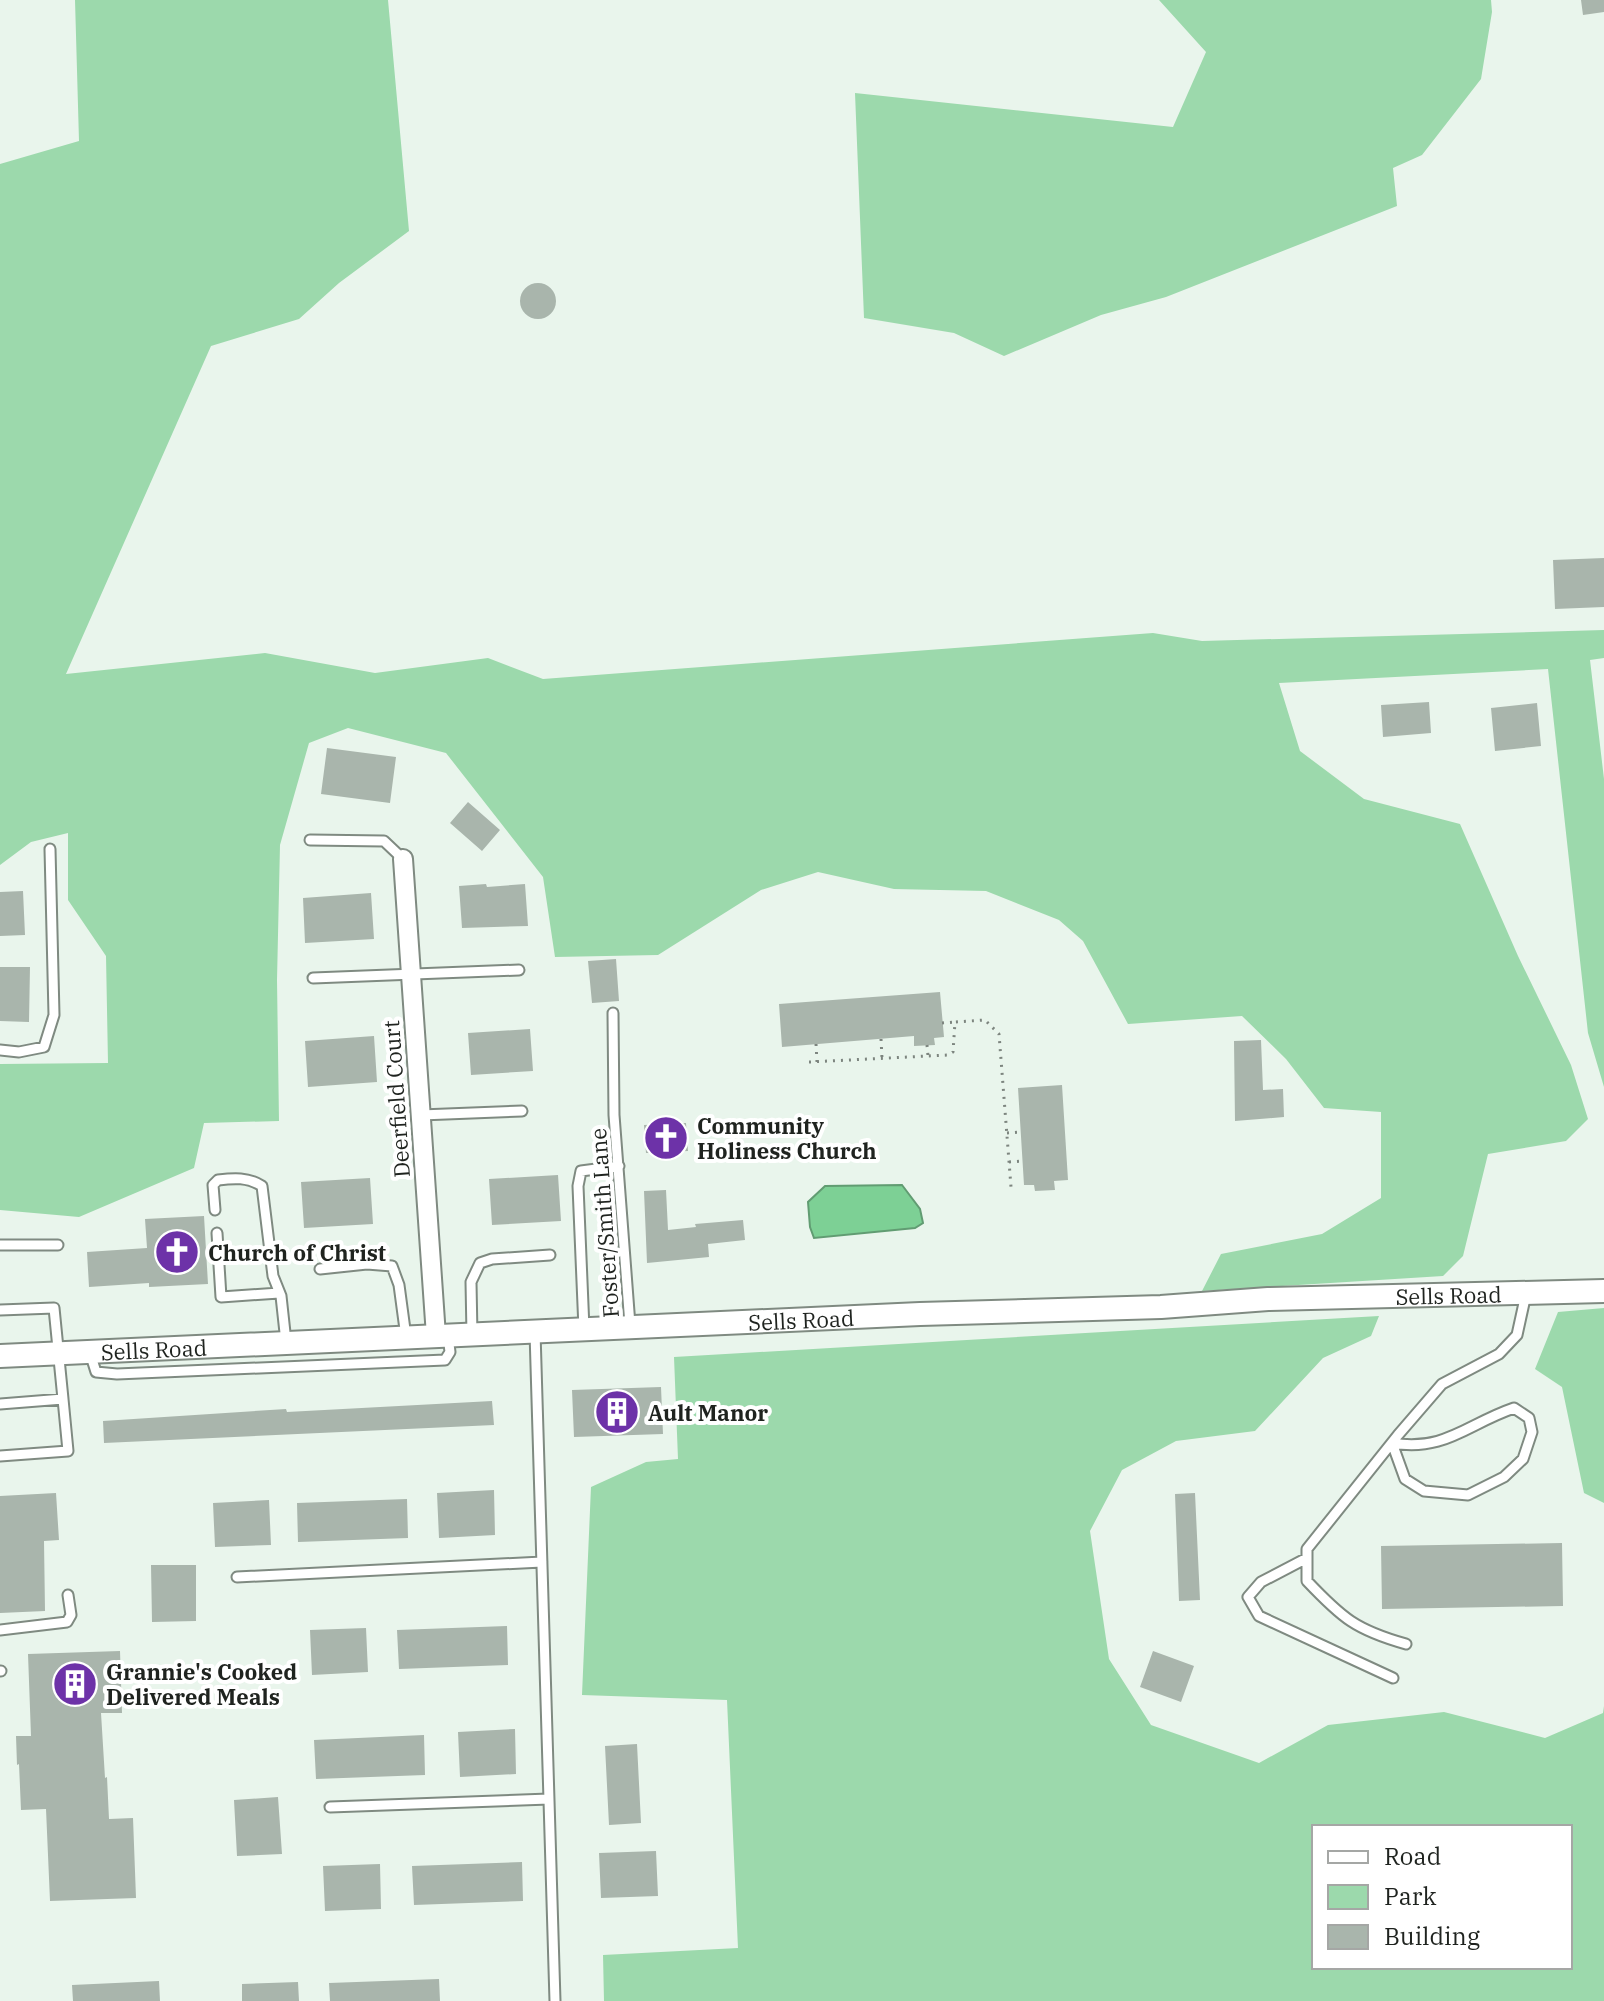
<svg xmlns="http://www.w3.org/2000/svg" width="1604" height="2001" font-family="'IBM Plex Serif',serif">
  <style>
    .green { fill: #9cd9ac; fill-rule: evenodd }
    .water { fill: #7dd095; stroke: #619c72; stroke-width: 2 }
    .building { fill: #a9b5ac }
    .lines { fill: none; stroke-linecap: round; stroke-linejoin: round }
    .service-casing { stroke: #7f8a81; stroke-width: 13 }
    .minor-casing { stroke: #7f8a81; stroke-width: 22 }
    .tertiary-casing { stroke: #7f8a81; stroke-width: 26 }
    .path { stroke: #7d857f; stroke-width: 3; stroke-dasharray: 2 6; stroke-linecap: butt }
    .service { stroke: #fff; stroke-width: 9 }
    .minor { stroke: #fff; stroke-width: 18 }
    .tertiary { stroke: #fff; stroke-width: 22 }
    .labels { text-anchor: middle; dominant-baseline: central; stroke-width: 8; stroke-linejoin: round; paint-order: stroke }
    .street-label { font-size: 22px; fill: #1f231f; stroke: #fff }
    .poi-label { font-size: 22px; font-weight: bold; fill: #1f231f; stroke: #fff; text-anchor: start }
  </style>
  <rect width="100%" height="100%" fill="#e9f5ec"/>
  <path class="green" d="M75,0H388L409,231L339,283L299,319L211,346L66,674L265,653L375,673L488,658L543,679L1153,633L1202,641L1604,630V658L1590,660L1604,779V1087L1588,1033L1548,669L1279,683L1300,751L1364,799L1460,824L1518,956L1571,1065L1588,1119L1566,1141L1488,1154L1463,1256L1443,1276L1202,1291L1221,1254L1322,1234L1381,1198V1112L1324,1108L1286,1059L1242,1016L1128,1024L1083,941L1059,920L986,891L894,889L818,872L761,890L658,955L555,957L543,877L446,753L348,728L309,743L280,845L277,980L279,1121L204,1123L194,1168L79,1217L0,1210V1064L108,1063L106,956L68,900V833L31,842L0,865V164L79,141Z
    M1159,0H1491L1492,12L1481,79L1422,155L1393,168L1397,206L1166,297L1101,315L1004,356L954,333L864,318L855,93L1173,127L1206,52Z
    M1604,1308V1503L1584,1493L1562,1387L1535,1369L1558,1312Z
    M1379,1316L1371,1336L1323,1358L1255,1431L1176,1441L1122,1470L1090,1531L1109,1659L1151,1725L1259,1763L1328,1725L1444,1712L1545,1738L1603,1713L1604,1706V2001H604L603,1955L738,1948L727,1700L582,1695L591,1487L646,1462L678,1459L674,1357ZM1314,1827H1570V1967H1314Z"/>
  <path class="water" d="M902,1185L920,1209L923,1223L915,1228L814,1238L810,1227L808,1202L825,1186Z"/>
  <path class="building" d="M1581,0H1604V12L1583,15Z
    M520 301a18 18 0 1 1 36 0a18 18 0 1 1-36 0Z
    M1604,558V607L1555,609L1553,560Z
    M1429,702L1431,733L1383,737L1381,705Z
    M1537,703L1541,746L1495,751L1491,708Z
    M327,748L396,757L390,803L321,794Z
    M468,802L500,830L482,851L450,823Z
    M486,884L487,887L525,884L528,926L462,928L459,886Z
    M23,891L25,935L0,936V892Z
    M371,893L374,939L305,943L303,898Z
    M616,959L619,1001L592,1003L588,961Z
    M0,967H30L29,1022L0,1021Z
    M940,992L944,1037L934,1038L935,1045L914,1046V1036L782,1047L779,1004Z
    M530,1029L533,1071L471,1075L468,1033Z
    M374,1036L377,1082L308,1087L305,1041Z
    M1261,1040L1263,1090L1283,1089L1284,1117L1235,1121L1234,1041Z
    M1062,1085L1068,1180L1054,1181L1055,1190L1035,1191L1034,1185H1024L1018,1088Z
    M686,1123L688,1151L646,1153L644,1125Z
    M558,1175L561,1221L492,1225L489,1179Z
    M370,1178L373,1224L304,1228L301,1182Z
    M666,1190L668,1230L696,1227L695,1224L743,1220L745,1240L708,1244L709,1257L647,1263L644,1191Z
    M204,1216L208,1284L149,1287V1283L89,1287L87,1252L147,1248L145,1219Z
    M661,1387L663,1434L574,1437L572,1390Z
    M492,1401L494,1425L104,1443L103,1421L286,1409L287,1412Z
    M494,1490L495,1535L439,1538L437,1493Z
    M56,1493L59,1540L44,1541L45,1611L0,1613V1496Z
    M1195,1493L1200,1600L1179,1601L1175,1494Z
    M407,1499L408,1538L298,1542L297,1503Z
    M269,1500L271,1545L215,1547L213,1503Z
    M1562,1543L1563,1606L1382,1609L1381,1546Z
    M151,1565H196V1621L152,1622Z
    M507,1626L508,1665L399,1669L397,1630Z
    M366,1628L368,1672L312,1675L310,1630Z
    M120,1651L122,1713H101L105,1778L107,1777L109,1819L133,1818L136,1898L50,1901L46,1809L21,1810L19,1764L17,1765L16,1736H31L28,1654Z
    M1153,1651L1194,1666L1181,1702L1140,1687Z
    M515,1729L516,1774L460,1777L458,1732Z
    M424,1735L425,1775L316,1779L314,1740Z
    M637,1744L641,1823L609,1825L605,1746Z
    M278,1797L282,1854L237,1856L234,1800Z
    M656,1851L658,1896L601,1898L599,1853Z
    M522,1862L523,1901L414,1905L412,1866Z
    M380,1864L381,1909L325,1911L323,1866Z
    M439,1979L440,2001H330L329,1983Z
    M159,1981L160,2001H73L72,1985Z
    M298,1982L299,2001H242V1984Z"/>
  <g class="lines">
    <g class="service-casing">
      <path id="service" d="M310,840L384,841L403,859
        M313,978L519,970
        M613,1013L614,1115L630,1325
        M0,1050L19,1052L44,1047L54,1015L50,849
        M421,1115L522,1111
        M215,1210L213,1185L218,1180C234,1178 248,1177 262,1186L273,1276L281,1296L286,1342
        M217,1233L221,1297L279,1293
        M0,1245H58
        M320,1269L367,1264L392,1266L399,1285L406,1337
        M0,1310L54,1308L63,1399
        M584,1329L578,1186L581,1171L619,1166
        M535,1332L555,2001
        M472,1335L471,1282L480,1263L492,1259L550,1255
        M90,1353L96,1372L117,1374L445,1360L450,1352L448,1336
        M0,1404L63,1399L68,1451L0,1456
        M1514,1408L1529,1418L1532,1432L1523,1459L1504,1477L1468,1495L1424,1491L1405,1479L1392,1443C1445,1452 1467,1424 1514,1408Z
        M1307,1558L1261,1582L1248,1597L1259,1616L1393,1678
        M237,1577L542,1562
        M0,1630L67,1622L71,1615L68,1595
        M1406,1644C1356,1630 1342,1618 1307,1581V1549L1398,1435L1442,1384L1499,1354L1517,1335L1526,1294
        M0,1671H1
        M330,1807L549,1799"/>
    </g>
    <g class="minor-casing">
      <path id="minor" d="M403,859L436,1336"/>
    </g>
    <g class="tertiary-casing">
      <g id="tertiary">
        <path id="s1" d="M0,1356L920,1314L1161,1307L1268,1299L1604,1291"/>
      </g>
    </g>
    <path class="path" d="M942,1023L955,1022
      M881,1039L882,1058
      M816,1044L817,1062
      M927,1045L928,1056
      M809,1062L948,1055L953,1052L955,1022L985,1020L999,1034L1011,1187
      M1007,1133L1021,1132
      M1009,1162L1023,1161"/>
    <use href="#service" class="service"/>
    <use href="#minor" class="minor"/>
    <use href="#tertiary" class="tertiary"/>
  </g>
  <defs>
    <g id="church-disc" transform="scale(2.3)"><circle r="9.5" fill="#6d32a8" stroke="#fff"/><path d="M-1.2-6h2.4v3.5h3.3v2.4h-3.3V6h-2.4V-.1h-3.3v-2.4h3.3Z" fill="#fff"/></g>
    <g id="building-disc" transform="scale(2.3)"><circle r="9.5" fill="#6d32a8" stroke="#fff"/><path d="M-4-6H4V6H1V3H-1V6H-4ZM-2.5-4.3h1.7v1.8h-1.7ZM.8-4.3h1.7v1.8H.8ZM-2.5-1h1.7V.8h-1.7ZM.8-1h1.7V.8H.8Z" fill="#fff"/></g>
  </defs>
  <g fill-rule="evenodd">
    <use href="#church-disc" x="666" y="1138"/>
    <use href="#church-disc" x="177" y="1252"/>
    <use href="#building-disc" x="617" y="1412"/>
    <use href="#building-disc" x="75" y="1684"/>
  </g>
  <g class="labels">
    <g class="street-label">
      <text transform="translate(396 1099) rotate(-94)">Deerfield Court</text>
      <text transform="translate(604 1223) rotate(-94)">Foster/Smith Lane</text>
      <text stroke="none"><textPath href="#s1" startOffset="1450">Sells Road</textPath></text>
      <text stroke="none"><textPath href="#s1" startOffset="802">Sells Road</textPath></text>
      <text stroke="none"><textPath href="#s1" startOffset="154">Sells Road</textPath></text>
    </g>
    <g class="poi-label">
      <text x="697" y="1125">Community<tspan x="697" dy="25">Holiness Church</tspan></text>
      <text x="208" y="1252">Church of Christ</text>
      <text x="648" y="1412">Ault Manor</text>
      <text x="106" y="1671">Grannie's Cooked<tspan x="106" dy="25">Delivered Meals</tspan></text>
    </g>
  </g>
  <rect x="1312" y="1825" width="260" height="144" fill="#ffffff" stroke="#a5a7a5" stroke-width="2"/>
  <rect x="1328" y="1851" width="40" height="12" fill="#ffffff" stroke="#a5a7a5" stroke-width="2"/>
  <text x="1384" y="1865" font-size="24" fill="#1f231f">Road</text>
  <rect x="1328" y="1885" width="40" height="24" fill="#9cd9ac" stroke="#a5a7a5" stroke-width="2"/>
  <text x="1384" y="1905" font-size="24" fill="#1f231f">Park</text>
  <rect x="1328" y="1925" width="40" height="24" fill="#a9b5ac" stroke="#a5a7a5" stroke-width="2"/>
  <text x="1384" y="1945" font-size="24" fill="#1f231f">Building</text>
</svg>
